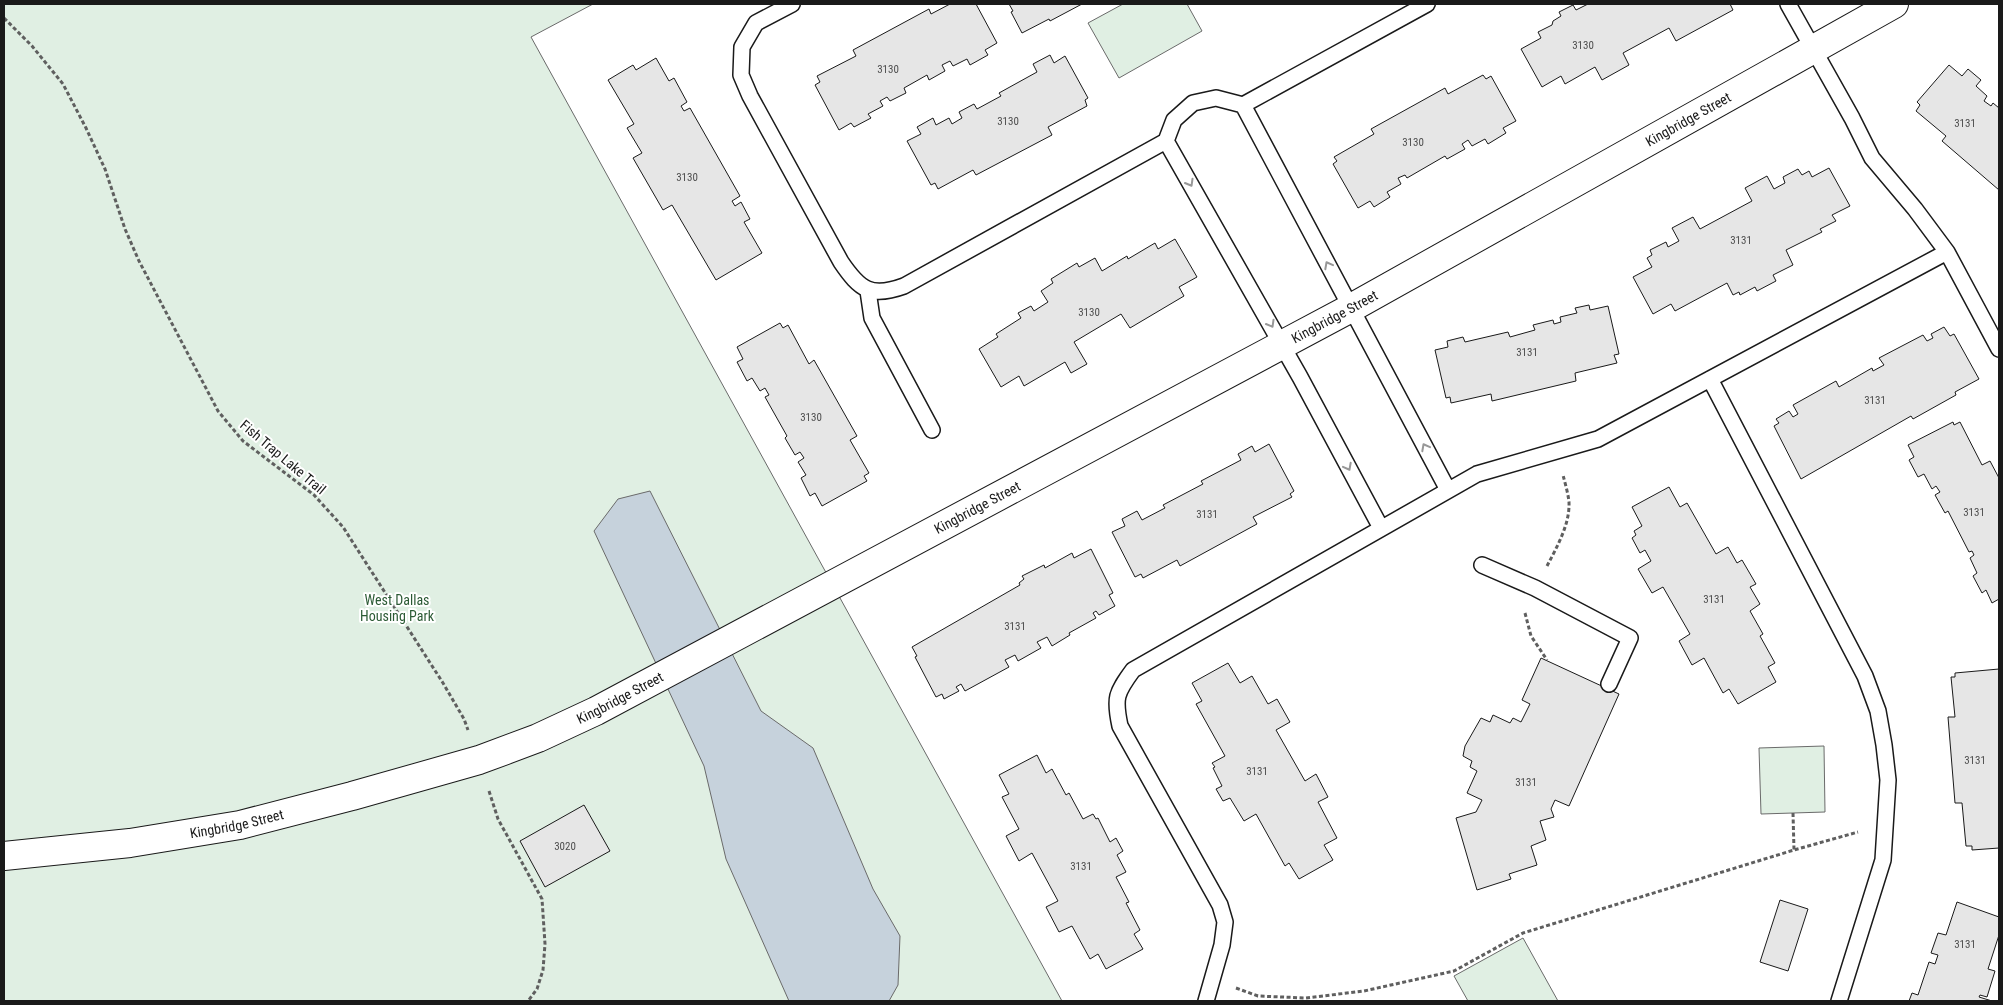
<svg xmlns="http://www.w3.org/2000/svg" width="2003" height="1005" font-family="'Roboto Condensed',sans-serif">
  <style>
    .green { fill: #e0efe3; stroke: #6a6a6a }
    .water { fill: #c6d2dc; stroke: #6a6a6a }
    .building { fill: #e6e6e6; stroke: #1a1a1a }
    .lines { fill: none; stroke-linecap: round; stroke-linejoin: round }
    .lane-casing { stroke: #1a1a1a; stroke-width: 18 }
    .secondary-casing { stroke: #1a1a1a; stroke-width: 30 }
    .path { stroke: #5f5f5f; stroke-width: 3; stroke-dasharray: 4 2.5; stroke-linecap: butt }
    .lane { stroke: #fff; stroke-width: 15 }
    .secondary { stroke: #fff; stroke-width: 28 }
    .oneway { stroke: #989898 }
    .labels { text-anchor: middle; dominant-baseline: central; stroke-width: 4; stroke-linejoin: round; paint-order: stroke }
    .number-label { font-size: 11px; fill: #4d4d4d }
    .street-label { font-size: 14px; fill: #1a1a1a; stroke: #fff }
    .park-label { font-size: 14px; fill: #2b5a34; stroke: #fff }
  </style>
  <rect width="100%" height="100%" fill="#fff"/>
  <path class="green" d="M4,4H593L531,37L1062,1001H4Z
    M1123,4H1187L1202,31L1119,78L1088,23Z
    M1824,746L1825,812L1761,814L1759,748Z
    M1523,938L1558,1001H1468L1454,976Z"/>
  <path class="water" d="M650,491L761,711L813,748L873,889L900,936L898,985L889,1001H789L726,859L704,766L594,531L618,499Z"/>
  <path class="building" d="M950,4H976L997,43L985,50L988,55L970,65L967,59L953,66L950,61L942,65L945,71L929,80L927,75L904,88L906,93L890,101L887,97L880,101L883,106L868,114L871,118L854,127L851,123L839,130L815,85L820,82L817,76L856,56L853,50L929,9L931,14Z
    M1009,4H1082L1050,21L1049,19L1022,33L1011,12L1013,11Z
    M1588,4H1730L1733,10L1676,41L1669,28L1623,53L1629,65L1602,80L1595,67L1565,84L1561,76L1542,87L1521,49L1541,38L1538,32L1552,25L1553,21L1561,16L1559,12L1573,5L1576,10Z
    M1050,55L1054,63L1065,56L1088,98L1085,100L1087,106L1048,127L1052,135L976,175L973,170L938,189L935,183L931,185L907,141L921,134L917,127L933,118L936,125L949,118L952,124L962,118L959,112L974,104L977,109L1001,96L999,93L1037,72L1033,64Z
    M656,58L669,81L674,78L687,102L681,106L684,111L690,108L740,196L732,201L735,206L741,202L750,219L744,222L762,253L716,280L672,205L663,210L633,158L642,153L627,128L634,124L608,80L633,65L636,70Z
    M1949,65L1962,76L1968,69L1981,80L1976,86L1987,96L1984,101L1991,106L1993,103L1999,108V190L1942,141L1946,136L1916,111L1920,105L1917,102Z
    M1483,75L1486,79L1491,76L1516,121L1503,128L1506,133L1488,144L1485,139L1472,146L1468,140L1462,144L1465,149L1447,159L1445,156L1407,178L1405,175L1398,178L1401,184L1387,192L1390,197L1374,207L1370,201L1358,208L1333,164L1337,161L1334,157L1374,134L1371,129L1445,88L1448,94Z
    M1829,168L1850,206L1832,215L1836,221L1820,229L1822,232L1786,250L1793,265L1773,275L1776,281L1757,291L1755,287L1740,295L1739,292L1733,295L1727,283L1675,311L1671,304L1653,314L1633,277L1652,267L1647,258L1652,255L1650,250L1666,242L1668,247L1679,241L1672,228L1693,217L1700,229L1752,201L1745,188L1767,176L1774,189L1785,183L1783,177L1798,169L1802,175L1809,171L1812,177Z
    M1175,239L1197,277L1179,287L1184,296L1130,328L1121,314L1074,342L1087,364L1071,373L1065,362L1024,386L1019,376L1001,387L979,349L998,337L996,334L1021,318L1018,313L1031,306L1034,311L1048,302L1041,291L1053,283L1051,279L1077,263L1079,267L1095,258L1102,271L1127,256L1128,259L1155,243L1158,249Z
    M1589,305L1590,310L1608,306L1619,354L1614,355L1617,363L1575,373L1576,381L1492,401L1491,394L1451,403L1450,397L1446,398L1435,350L1448,347L1447,341L1463,337L1465,342L1508,332L1510,337L1535,330L1533,325L1553,320L1554,324L1561,322L1560,317L1577,313L1575,308Z
    M780,323L783,328L788,325L809,364L814,360L857,436L850,440L869,473L864,476L867,481L822,506L815,493L810,496L801,478L806,475L798,462L804,458L800,452L795,455L785,438L787,436L765,397L769,395L765,388L760,391L752,378L747,381L737,362L743,359L737,347Z
    M1944,327L1950,336L1954,334L1979,379L1955,392L1956,395L1913,419L1911,416L1801,479L1774,426L1779,423L1776,419L1789,411L1793,417L1798,414L1793,405L1836,381L1839,387L1872,368L1873,371L1884,365L1879,358L1923,335L1927,341L1933,338L1931,334Z
    M1953,422L1954,425L1960,422L1982,465L1990,461L1999,478V599L1992,603L1986,590L1982,593L1973,576L1977,573L1970,558L1974,555L1972,551L1969,552L1948,511L1945,513L1935,495L1940,492L1936,486L1932,489L1924,474L1918,477L1909,460L1914,457L1908,445Z
    M1269,444L1294,491L1290,494L1292,497L1253,517L1257,524L1180,566L1177,560L1143,578L1141,574L1135,577L1112,532L1125,526L1122,519L1137,511L1142,520L1165,508L1163,505L1203,484L1201,481L1241,460L1238,454L1252,446L1255,452Z
    M1669,487L1680,507L1687,503L1716,554L1728,547L1737,563L1742,560L1756,584L1750,587L1760,604L1750,611L1763,634L1760,636L1775,663L1768,667L1776,682L1738,704L1729,689L1723,693L1704,658L1692,665L1679,641L1690,634L1663,587L1652,593L1638,569L1651,561L1645,550L1640,553L1632,538L1636,535L1634,531L1642,526L1632,507Z
    M1091,549L1113,593L1109,595L1115,606L1099,615L1096,611L1093,613L1096,618L1069,633L1070,635L1052,646L1047,637L1037,642L1041,648L1018,661L1015,655L1005,660L1009,667L965,691L961,684L956,687L959,691L944,699L942,694L936,697L915,657L917,656L912,647L1020,585L1019,583L1024,579L1022,576L1044,565L1045,568L1072,553L1074,558Z
    M1541,658L1619,694L1569,806L1555,800L1551,809L1554,817L1540,821L1546,840L1531,846L1537,865L1509,874L1511,879L1477,890L1456,818L1476,812L1482,800L1467,793L1477,771L1470,767L1472,761L1463,756L1465,746L1481,718L1490,722L1493,715L1510,723L1513,718L1521,722L1530,704L1522,700Z
    M1228,663L1240,683L1252,676L1268,704L1277,699L1290,722L1276,730L1305,781L1316,774L1328,797L1318,802L1337,838L1324,845L1333,860L1299,879L1289,863L1285,866L1256,814L1244,821L1230,798L1223,801L1216,789L1222,786L1213,768L1215,767L1212,763L1225,756L1196,704L1202,701L1192,683Z
    M1999,669V848L1972,850V846H1966L1962,803H1955L1948,717H1955L1951,677H1955V673Z
    M1037,755L1046,773L1052,769L1066,795L1069,793L1083,819L1093,814L1096,819L1098,818L1110,842L1116,838L1123,851L1117,855L1126,872L1116,877L1129,902L1126,903L1140,930L1134,934L1143,949L1106,969L1098,954L1090,959L1072,926L1059,932L1046,907L1058,901L1032,853L1019,861L1006,836L1019,829L1002,797L1009,794L999,775Z
    M584,805L610,851L545,887L520,841Z
    M1780,900L1808,909L1788,971L1760,962Z
    M1957,902L1999,917V935L1988,969L1995,971L1987,997L1980,995L1979,997L1992,1001H1909L1912,993L1918,995L1929,962L1935,964L1938,955L1931,953L1938,933L1946,935Z"/>
  <g class="lines">
    <g class="lane-casing">
      <path id="lane" d="M792,4L756,23L742,47L741,75L750,96L841,262C860,290 871,298 904,286L1166,141L1174,120L1193,103L1216,98L1243,105L1427,4
        M1788,4L1852,118L1872,158L1915,209L1947,252L1999,349
        M1243,105L1448,490
        M1166,141L1300,377L1381,528
        M868,291L872,318L932,430
        M1710,379L1865,676L1878,711L1884,745L1888,780L1883,860L1839,1001
        M1482,565L1535,588L1630,638L1609,684
        M1206,1001L1222,945L1225,922L1220,905L1120,726C1114,698 1116,693 1133,670L1477,474L1598,439L1947,252"/>
    </g>
    <g class="secondary-casing">
      <g id="secondary">
        <path id="s1" d="M4,856L130,843L240,825L352,796L479,760L538,738L596,711L1351,308L1894,4"/>
      </g>
    </g>
    <path class="path" d="M4,18L32,46L63,84L86,128L105,169L125,229L139,261L218,411L243,441L314,495L343,527L443,683L464,719L468,730
      M1547,566C1557,547 1570,524 1569,502C1568,493 1565,483 1563,475
      M1525,613L1531,636L1547,660
      M489,791L498,819L542,899L545,944L543,970L537,989L528,1001
      M1793,813L1794,850
      M1236,988L1258,996L1306,998L1364,991L1454,971L1523,933L1794,850L1858,832"/>
    <use href="#lane" class="lane"/>
    <use href="#secondary" class="secondary"/>
  </g>
  <defs><path id="oneway-chevron" d="M-2-3.5L2.5 0L-2 3.5" fill="none" stroke-width="1.6" stroke-linecap="round" stroke-linejoin="round" transform="scale(1.25)"/></defs>
  <g class="oneway">
    <use href="#oneway-chevron" transform="translate(1190 183) rotate(60)"/>
    <use href="#oneway-chevron" transform="translate(1328 265) rotate(-118)"/>
    <use href="#oneway-chevron" transform="translate(1271 324) rotate(60)"/>
    <use href="#oneway-chevron" transform="translate(1425 447) rotate(-118)"/>
    <use href="#oneway-chevron" transform="translate(1348 467) rotate(62)"/>
  </g>
  <g class="labels">
    <g class="number-label">
      <text x="1583" y="45">3130</text>
      <text x="888" y="69">3130</text>
      <text x="1008" y="121">3130</text>
      <text x="1965" y="123">3131</text>
      <text x="1413" y="142">3130</text>
      <text x="687" y="177">3130</text>
      <text x="1741" y="240">3131</text>
      <text x="1089" y="312">3130</text>
      <text x="1527" y="352">3131</text>
      <text x="1875" y="400">3131</text>
      <text x="811" y="417">3130</text>
      <text x="1974" y="512">3131</text>
      <text x="1207" y="514">3131</text>
      <text x="1714" y="599">3131</text>
      <text x="1015" y="626">3131</text>
      <text x="1975" y="760">3131</text>
      <text x="1257" y="771">3131</text>
      <text x="1526" y="782">3131</text>
      <text x="565" y="846">3020</text>
      <text x="1081" y="866">3131</text>
      <text x="1965" y="944">3131</text>
    </g>
    <g class="street-label">
      <text stroke="none"><textPath href="#s1" startOffset="1855">Kingbridge Street</textPath></text>
      <text stroke="none"><textPath href="#s1" startOffset="1450">Kingbridge Street</textPath></text>
      <text transform="translate(283 457) rotate(40)">Fish Trap Lake Trail</text>
      <text stroke="none"><textPath href="#s1" startOffset="1045">Kingbridge Street</textPath></text>
      <text stroke="none"><textPath href="#s1" startOffset="640">Kingbridge Street</textPath></text>
      <text stroke="none"><textPath href="#s1" startOffset="235">Kingbridge Street</textPath></text>
    </g>
    <g class="park-label">
      <text x="397" y="600">West Dallas<tspan x="397" dy="16">Housing Park</tspan></text>
    </g>
  </g>
  <rect width="2003" height="1005" fill="none" stroke="#1a1a1a" stroke-width="10"/>
</svg>
